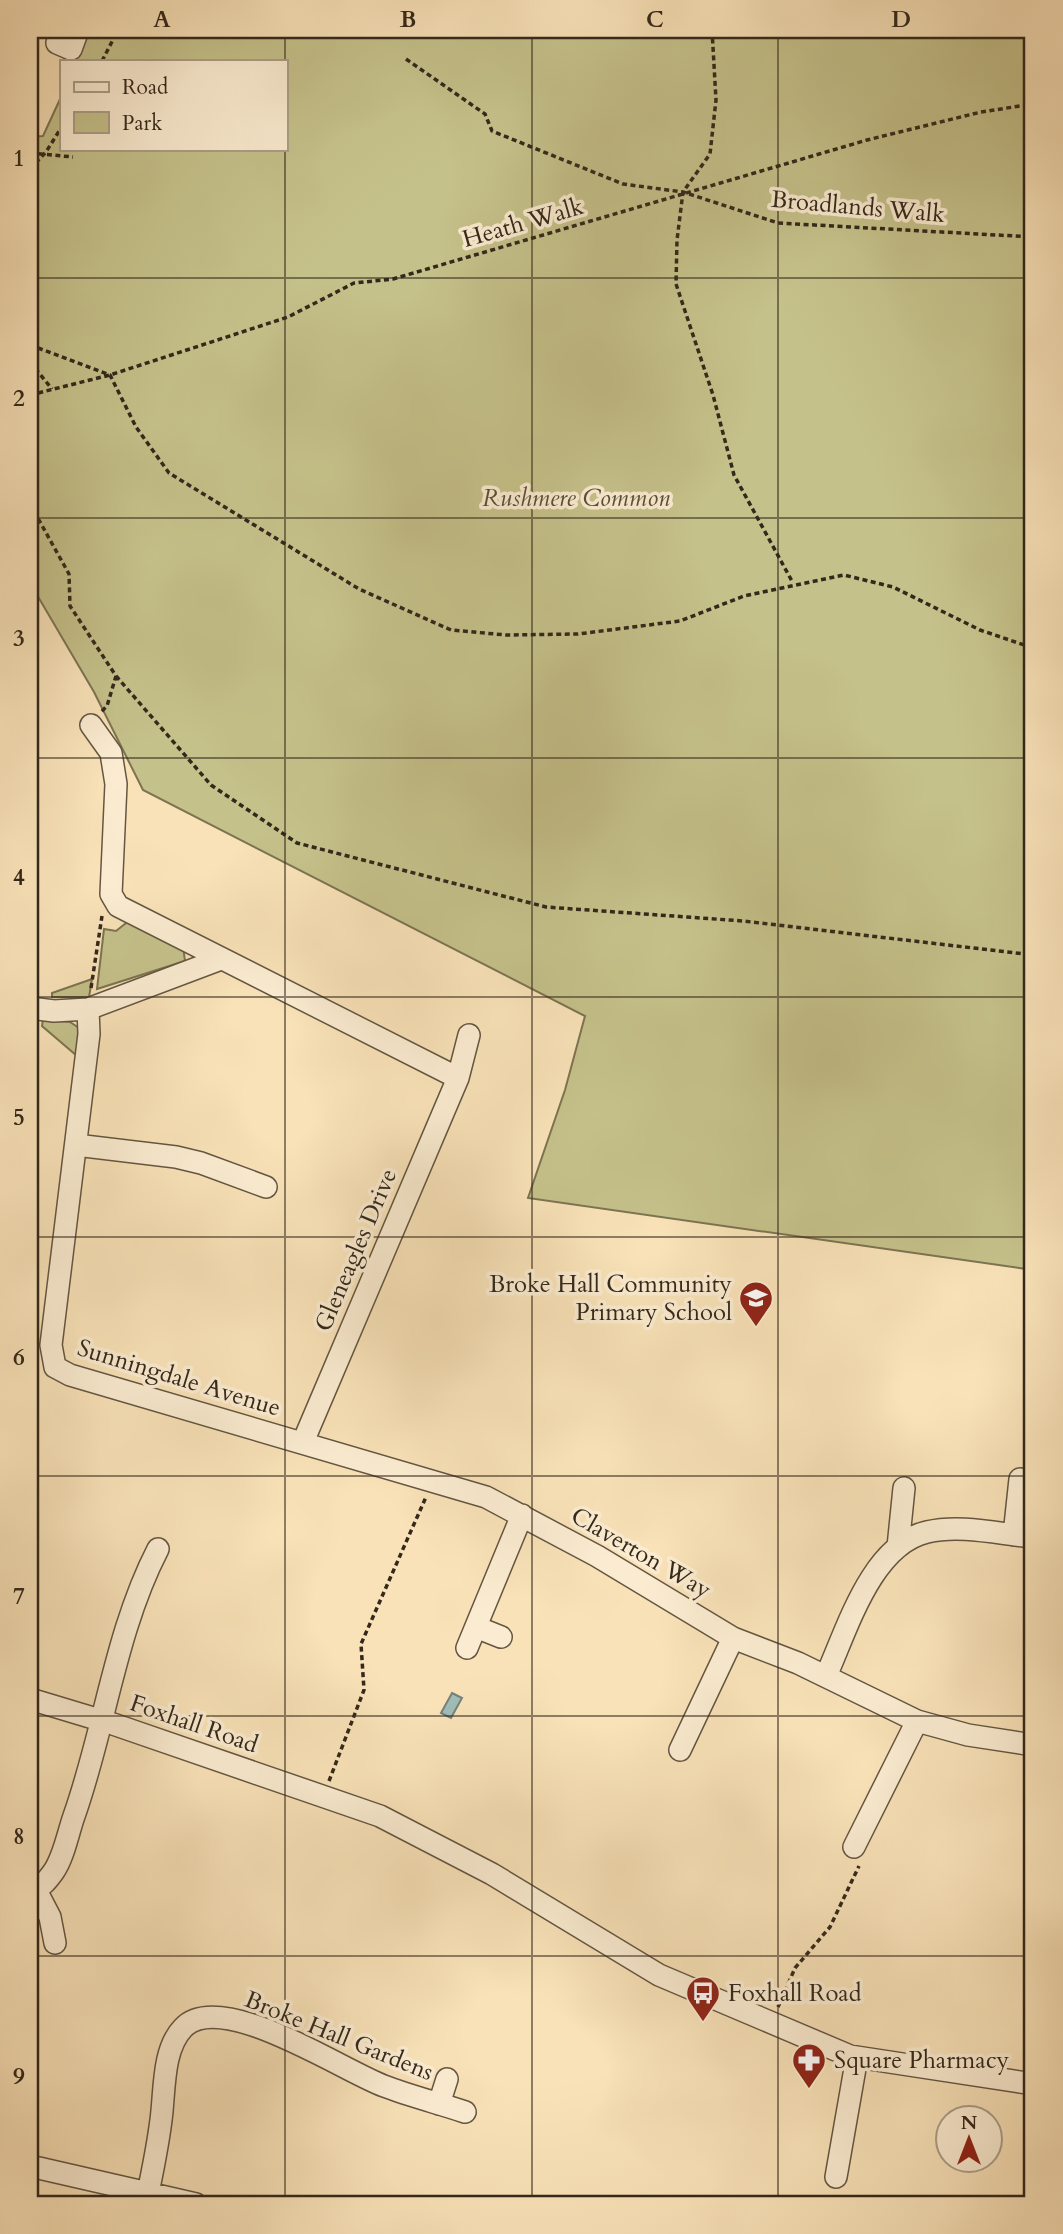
<svg xmlns="http://www.w3.org/2000/svg" width="1063" height="2234" font-family="Cardo,serif">
  <style>
    .green { fill: #c5c18a; stroke: #7c7452; stroke-width: 2 }
    .water { fill: #a0bcb7; stroke: #748179; stroke-width: 2 }
    .lines { fill: none; stroke-linecap: round; stroke-linejoin: round }
    .minor-casing { stroke: #645642; stroke-width: 24 }
    .path { stroke: #33281b; stroke-width: 3.5; stroke-dasharray: 5 3.5; stroke-linecap: butt }
    .minor { stroke: #fbecd1; stroke-width: 21 }
    .grid { fill: none; stroke: #33281b; stroke-width: 2; stroke-opacity: 0.55 }
    .labels { text-anchor: middle; dominant-baseline: central; stroke-width: 7; stroke-linejoin: round; paint-order: stroke }
    .street-label { font-size: 24px; fill: #33281b; stroke: #fbecd1 }
    .park-label { font-size: 24px; font-style: italic; fill: #584e37; stroke: #fbecd1 }
    .poi-label { font-size: 24px; fill: #33281b; stroke: #fbecd1; text-anchor: start }
    .neatline { fill: none; stroke: #33281b; stroke-width: 2.5 }
    .grid-label { font-size: 23px; text-anchor: middle; font-weight: bold; fill: #33281b }
  </style>
  <rect width="100%" height="100%" fill="#f9e2b8"/>
  <filter id="stains"><feTurbulence type="fractalNoise" baseFrequency=".00286" numOctaves="4"/><feColorMatrix values="0 0 0 0 .2 0 0 0 0 .09 0 0 0 0 .02 0 0 0 .5 -.17"/></filter>
  <radialGradient id="worn" r=".72"><stop offset=".6" stop-color="#630" stop-opacity="0"/><stop offset="1" stop-color="#630" stop-opacity=".3"/></radialGradient>
  <path class="green" d="M88,30H1033V1270L528,1198L565,1090L585,1016L143,790L94,692L30,583V137L43,136L61,97V149H285V61H76Z
    M130,920L183,946L185,961L97,989L104,929L116,931Z
    M92,979L89,997H52V993Z
    M43,1019L70,1022L79,1028L77,1056L42,1026Z"/>
  <path class="water" d="M452,1693L462,1698L451,1718L441,1713Z"/>
  <g class="lines">
    <g class="minor-casing">
      <path id="minor" d="M57,43L71,49L78,30
        M91,725L111,753L116,784L111,894L118,906L458,1078
        M30,1008L54,1011L88,1009L221,959
        M88,1009L89,1034L51,1345L55,1367L70,1375L486,1497L597,1556L733,1638L798,1663L917,1721L968,1735L1033,1745
        M76,1145L176,1157L201,1163L266,1187
        M303,1442L458,1078L469,1035
        M1014,1535L1020,1479
        M898,1547L904,1488
        M476,1627L501,1637
        M467,1648L522,1515
        M826,1676C847,1630 871,1545 927,1532C961,1524 999,1534 1033,1537
        M30,1699L113,1724L380,1816L492,1874L659,1975L850,2056L1033,2084
        M680,1750L733,1638
        M854,1847L917,1721
        M36,1890L50,1917L55,1943
        M30,1891C41,1888 47,1881 54,1871C64,1856 68,1833 74,1816C105,1729 115,1632 158,1549
        M439,2104L447,2079
        M30,2166L196,2204
        M836,2177L857,2057
        M148,2193C153,2169 158,2144 161,2120C165,2091 162,2050 183,2028C220,1988 343,2071 384,2086C410,2096 438,2103 465,2112"/>
    </g>
    <path class="path" d="M712,30L716,100L710,154L683,192L677,240L676,284L713,395L734,475L793,583
      M406,59L485,114L492,131L623,184L683,192L778,223L1033,237
      M102,61L118,30
      M30,153L73,157
      M30,169L46,152L61,128
      M30,193L34,186L30,169
      M30,345L110,375L136,427L169,473L359,589L451,630L506,635L578,634L680,621L744,596L844,575L893,587L980,630L1033,648
      M30,362L52,389
      M30,395L110,375L288,317L354,283L393,279L867,140L981,112L1033,104
      M30,504L69,574L70,606L116,676L107,706L101,712
      M116,676L211,785L297,843L546,907L743,921L1033,955
      M91,988L102,916
      M329,1781L364,1690L361,1644L426,1497
      M778,2007L795,1968L830,1927L859,1866"/>
    <use href="#minor" class="minor"/>
  </g>
  <path class="grid" d="M285,30V61M532,30V2204M778,30V2204M285,149V2204M30,278H1033M30,518H1033M30,758H1033M30,997H1033M30,1237H1033M30,1476H1033M30,1716H1033M30,1956H1033"/>
  <defs>
    <g id="school-pin" transform="scale(1.75)"><path d="M0 17L-7.5 6A9.5 9.5 0 1 1 7.5 6Z" fill="#8f2418" stroke="#fbecd1"/><path d="M0-5L7-2L0 1L-7-2ZM-4 1L0 2.5L4 1V4Q0 6-4 4Z" fill="#fff"/></g>
    <g id="bus-pin" transform="scale(1.75)"><path d="M0 17L-7.5 6A9.5 9.5 0 1 1 7.5 6Z" fill="#8f2418" stroke="#fbecd1"/><path d="M-5-6H5V4H4V6H2V4H-2V6H-4V4H-5ZM-3.5-4V0h7V-4ZM-3.5 1.2v1.5H-2V1.2ZM2 1.2v1.5H3.5V1.2Z" fill="#fff"/></g>
    <g id="pharmacy-pin" transform="scale(1.75)"><path d="M0 17L-7.5 6A9.5 9.5 0 1 1 7.5 6Z" fill="#8f2418" stroke="#fbecd1"/><path d="M-2-6h4v4h4v4h-4v4h-4v-4h-4v-4h4Z" fill="#fff"/></g>
  </defs>
  <g fill-rule="evenodd">
    <use href="#school-pin" x="756" y="1298"/>
    <use href="#bus-pin" x="703" y="1993"/>
    <use href="#pharmacy-pin" x="809" y="2060"/>
  </g>
  <g class="labels">
    <g class="street-label">
      <text transform="translate(858 207) rotate(5)">Broadlands Walk</text>
      <text transform="translate(523 223) rotate(-16)">Heath Walk</text>
      <text transform="translate(356 1250) rotate(-67)">Gleneagles Drive</text>
      <text transform="translate(179 1378) rotate(17)">Sunningdale Avenue</text>
      <text transform="translate(641 1553) rotate(30)">Claverton Way</text>
      <text transform="translate(194 1724) rotate(19)">Foxhall Road</text>
      <text transform="translate(339 2036) rotate(22)">Broke Hall Gardens</text>
    </g>
    <g class="park-label">
      <text x="576" y="498">Rushmere Common</text>
    </g>
    <g class="poi-label">
      <text x="732" y="1284" text-anchor="end">Broke Hall Community<tspan x="732" dy="28">Primary School</tspan></text>
      <text x="728" y="1993">Foxhall Road</text>
      <text x="834" y="2060">Square Pharmacy</text>
    </g>
  </g>
  <rect width="1063" height="2234" fill="none" stroke="#f9e2b8" stroke-width="77"/>
  <rect x="60" y="60" width="228" height="91" fill="#fbecd1" stroke="#ab9e88" stroke-width="2"/>
  <rect x="74" y="82" width="35" height="10" fill="#fbecd1" stroke="#ab9e88" stroke-width="2"/>
  <text x="122" y="94" font-size="21" fill="#33281b">Road</text>
  <rect x="74" y="112" width="35" height="21" fill="#c5c18a" stroke="#ab9e88" stroke-width="2"/>
  <text x="122" y="130" font-size="21" fill="#33281b">Park</text>
  <g transform="translate(969 2139)"><circle r="33" fill="#fbecd1" stroke="#ab9e88" stroke-width="2"/>
  <path d="M0-5L12 26L0 18L-12 26Z" fill="#8f2418"/>
  <text y="-10" font-size="19" font-weight="bold" text-anchor="middle" fill="#33281b">N</text>
  </g>
  <rect x="38" y="38" width="986" height="2158" class="neatline"/>
  <g class="grid-label">
    <text x="162" y="27">A</text>
    <text x="408" y="27">B</text>
    <text x="655" y="27">C</text>
    <text x="901" y="27">D</text>
    <text x="19" y="166">1</text>
    <text x="19" y="406">2</text>
    <text x="19" y="646">3</text>
    <text x="19" y="885">4</text>
    <text x="19" y="1125">5</text>
    <text x="19" y="1365">6</text>
    <text x="19" y="1604">7</text>
    <text x="19" y="1844">8</text>
    <text x="19" y="2084">9</text>
  </g>
  <rect width="100%" height="100%" filter="url(#stains)"/>
  <rect width="100%" height="100%" fill="url(#worn)"/>
</svg>
